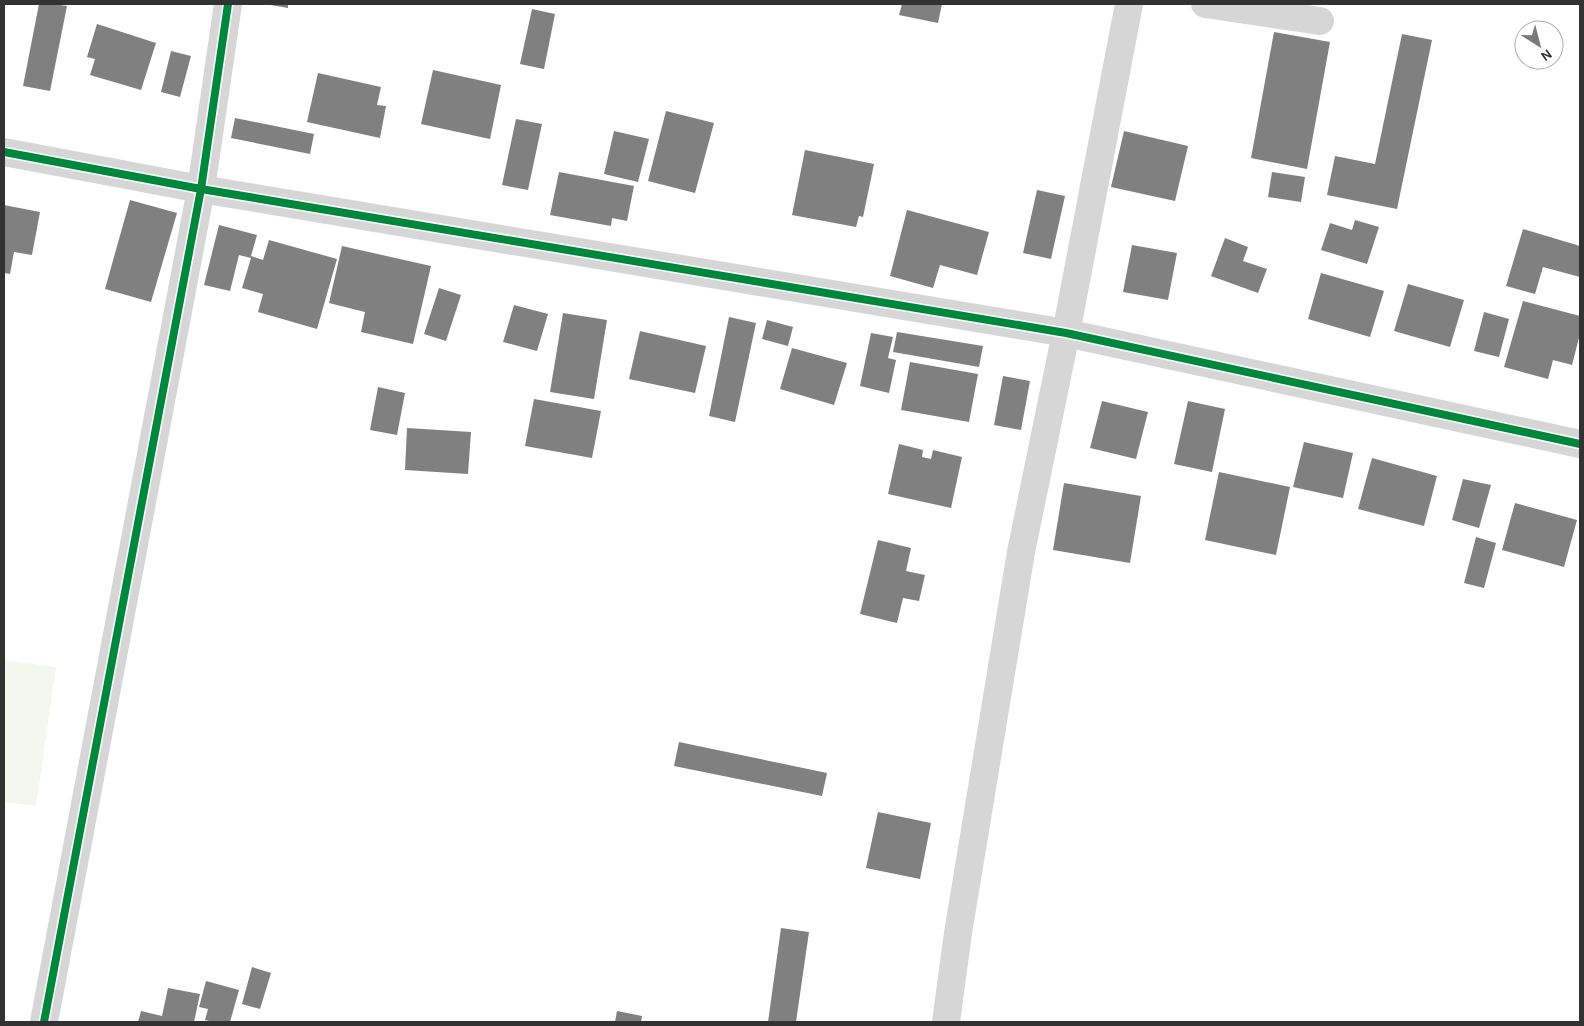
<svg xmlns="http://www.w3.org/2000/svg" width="1584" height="1026" font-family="Karla,sans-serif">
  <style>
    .green { fill: #f3f7ee }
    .building { fill: #808080 }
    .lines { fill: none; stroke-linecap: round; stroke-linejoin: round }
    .minor { stroke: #d6d6d6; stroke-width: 28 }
    .cycleway-casing { stroke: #fff; stroke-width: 11 }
    .cycleway { stroke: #00873e; stroke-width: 8 }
  </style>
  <rect width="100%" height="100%" fill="#fff"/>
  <path class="green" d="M4,660L56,667L36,806L4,802Z"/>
  <path class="building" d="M39,4H54L67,6L50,91L23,86Z
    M265,4H288V8Z
    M902,4H942L938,23L899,15Z
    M532,9L555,14L544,69L520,64Z
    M97,24L156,43L141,90L90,75L95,59L87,57Z
    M1274,32L1330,42L1307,169L1251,158Z
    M1402,34L1432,40L1397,209L1327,195L1335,156L1375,164Z
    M171,51L191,56L180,97L161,92Z
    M433,70L501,85L490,139L421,124Z
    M318,73L381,87L377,105L386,106L380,138L307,122Z
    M666,111L714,123L695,193L648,181Z
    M235,118L314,134L310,154L231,138Z
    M516,119L542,124L528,190L502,185Z
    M614,131L649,139L638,182L604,174Z
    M1124,131L1188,146L1175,201L1111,187Z
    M805,150L874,164L863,217L859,216L856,227L792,215Z
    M559,172L634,186L627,221L612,218L611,226L550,215Z
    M1272,172L1305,177L1301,202L1268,197Z
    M1037,190L1065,196L1051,259L1023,253Z
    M130,200L177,213L151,302L105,289Z
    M4,205L40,212L32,255L14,252L10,274L4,273Z
    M907,210L989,232L977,275L940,265L933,288L890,276Z
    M1355,220L1379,227L1367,264L1321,250L1330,223L1352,230Z
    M219,225L257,235L251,256L263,260L269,240L337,259L317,329L258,312L263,294L242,288L251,258L239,255L230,291L204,285Z
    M1523,229L1580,246V277L1543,267L1535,294L1506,286Z
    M1225,238L1248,247L1243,261L1267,269L1258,293L1211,276Z
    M1132,245L1177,253L1168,300L1123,292Z
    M342,246L431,266L413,344L361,332L365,312L329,303Z
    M1321,273L1384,291L1370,337L1308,319Z
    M1408,284L1464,300L1450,347L1394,331Z
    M439,288L461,295L446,341L424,334Z
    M1523,301L1580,316V334L1572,365L1553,360L1548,379L1504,367Z
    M514,305L548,314L537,351L503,342Z
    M1484,312L1509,319L1499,357L1474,351Z
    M563,313L607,320L594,399L550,392Z
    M729,317L756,323L735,422L709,416Z
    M767,320L793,327L788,346L762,339Z
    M640,331L706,346L695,393L629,379Z
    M897,332L983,346L979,367L893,352Z
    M871,333L893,337L888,358L896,360L889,393L860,386Z
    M792,348L847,363L834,405L780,389Z
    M910,362L978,374L969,422L901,410Z
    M1003,376L1030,381L1021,430L994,425Z
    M378,387L405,393L397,435L370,430Z
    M534,399L601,411L592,458L525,446Z
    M1102,401L1148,412L1136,459L1090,448Z
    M1188,401L1225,409L1212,472L1174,464Z
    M407,428L471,432L468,474L405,470Z
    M1304,442L1353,453L1343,498L1293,487Z
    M899,444L923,450L922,457L931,459L933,450L962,457L951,508L888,494Z
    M1372,458L1437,476L1424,526L1358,509Z
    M1219,472L1290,487L1276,555L1205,540Z
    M1463,479L1491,485L1479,528L1452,520Z
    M1064,483L1141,496L1130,563L1053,550Z
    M1515,503L1577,520L1564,567L1502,550Z
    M1476,537L1496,543L1484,588L1464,583Z
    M878,540L911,548L906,571L925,575L919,601L903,598L897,623L860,614Z
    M679,742L827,773L822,796L674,766Z
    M878,812L931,823L920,879L866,868Z
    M781,928L809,932L796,1022H768Z
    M252,967L271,973L260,1009L242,1004Z
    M206,981L239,990L230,1022H213L205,1020L208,1009L199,1007Z
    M168,988L200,994L194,1022H138L141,1011L162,1016Z
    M617,1011L642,1016L641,1022H615Z"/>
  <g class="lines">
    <path class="minor" d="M1205,4L1320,21
      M4,152L201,189L1066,333L1580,444
      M44,1022L201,189L228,4
      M946,1022L958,933L1021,552L1066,333L1129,4"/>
    <g class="cycleway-casing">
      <path id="cycleway" d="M4,152L201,189L1066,333L1580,444
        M44,1022L201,189L228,4"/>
    </g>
    <use href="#cycleway" class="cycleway"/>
  </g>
  <rect width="1584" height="1026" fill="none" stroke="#323232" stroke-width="10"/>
  <g transform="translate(1539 45) rotate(144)"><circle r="24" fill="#ffffff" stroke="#adadad"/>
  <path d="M0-4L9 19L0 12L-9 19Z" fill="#7a7a7a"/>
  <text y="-8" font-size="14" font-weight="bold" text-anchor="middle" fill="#323232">N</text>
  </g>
</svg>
